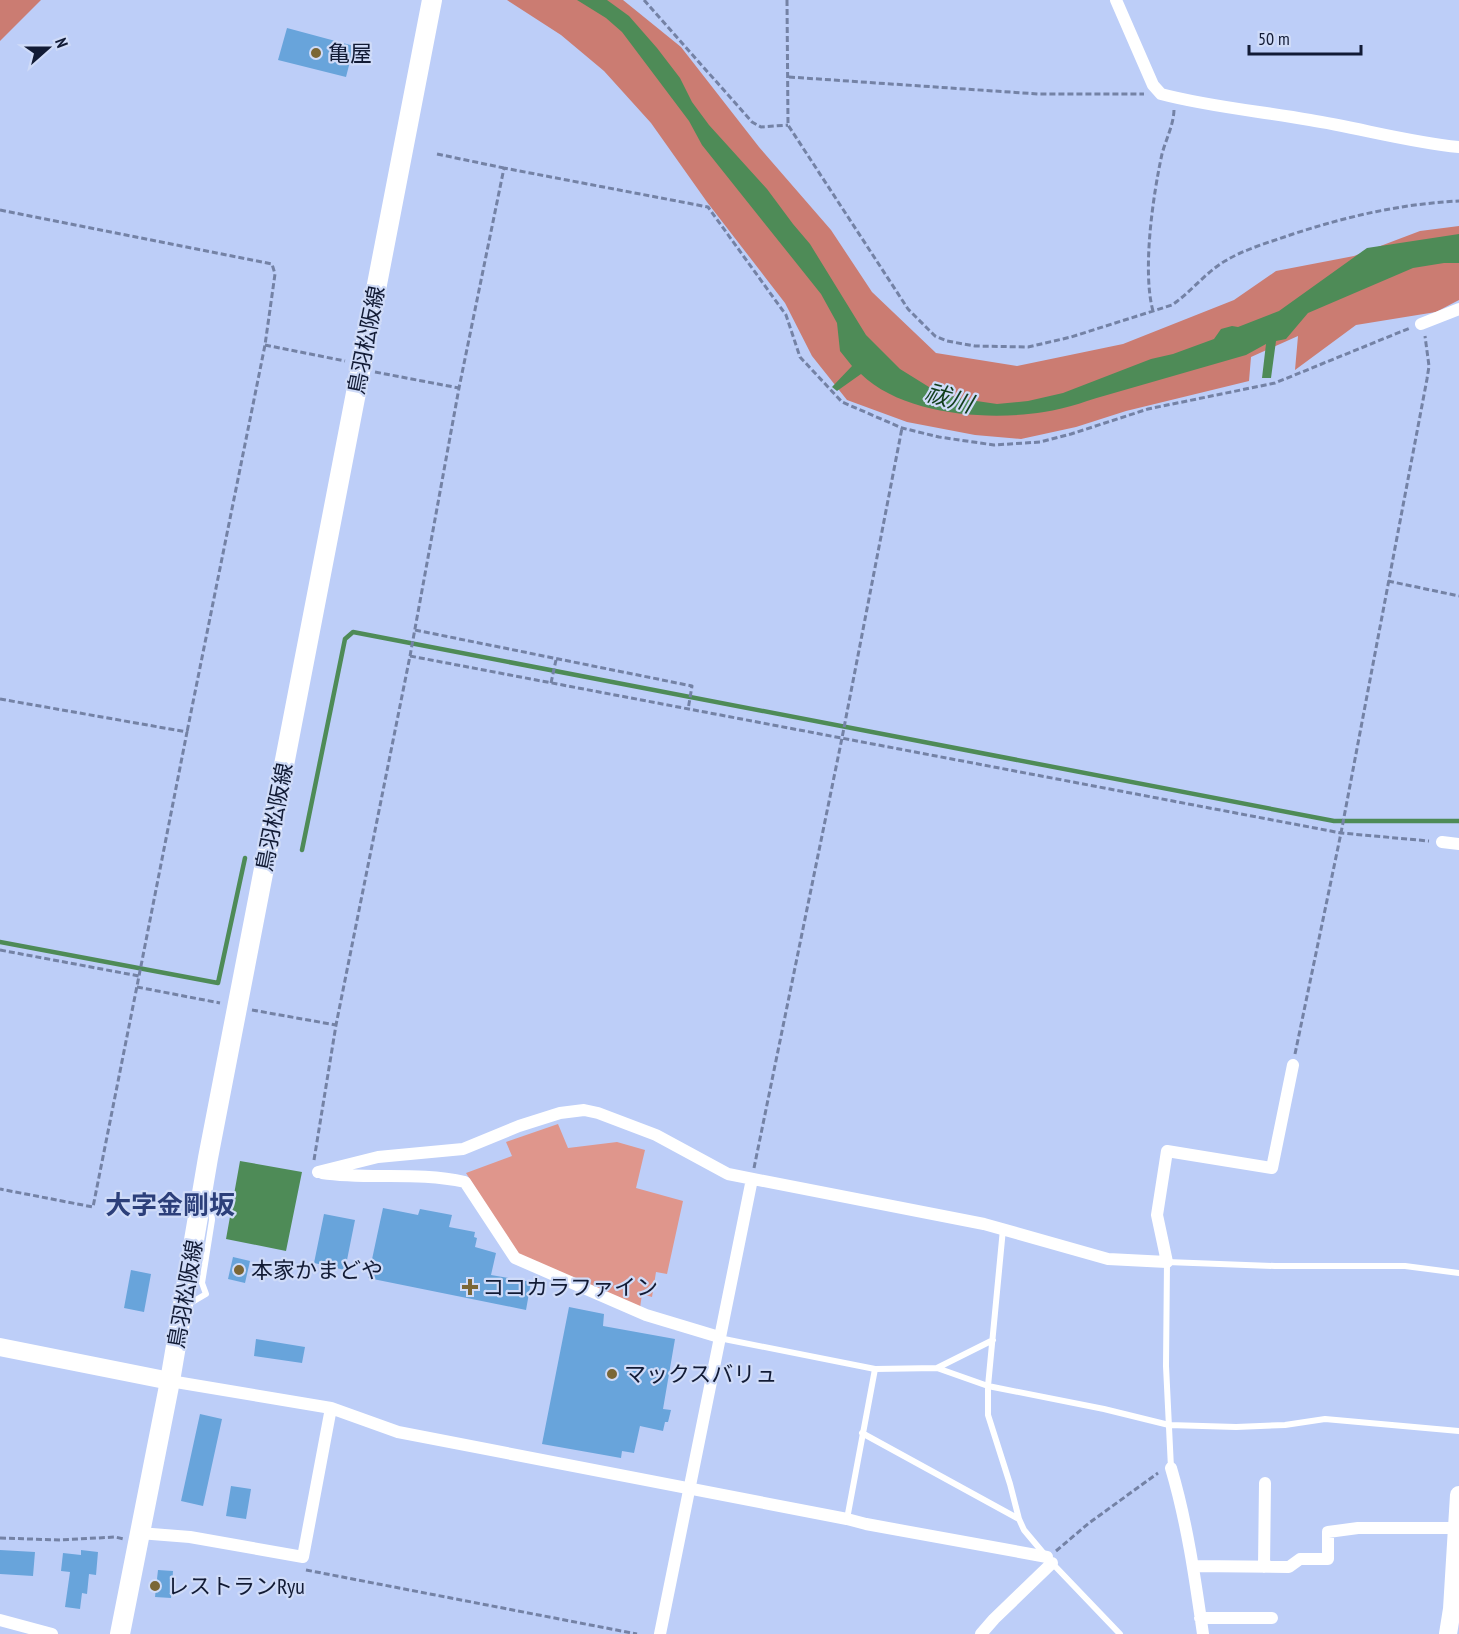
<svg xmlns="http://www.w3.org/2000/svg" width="1459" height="1634" font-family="'PT Sans Narrow','Noto Sans JP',sans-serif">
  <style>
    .green { fill: #df968c }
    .forest { fill: #cb7c72 }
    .water { fill: #4e8b57 }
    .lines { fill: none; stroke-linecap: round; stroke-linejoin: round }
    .stream { stroke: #4e8b57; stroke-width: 4.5 }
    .building { fill: #68a4db }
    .path { stroke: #7482a5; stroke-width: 3; stroke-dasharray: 6 3; stroke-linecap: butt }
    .lane { stroke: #fff; stroke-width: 6 }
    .street { stroke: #fff; stroke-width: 12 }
    .secondary { stroke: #fff; stroke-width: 18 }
    .primary { stroke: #fff; stroke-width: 20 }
    .poi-dot { fill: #7b6736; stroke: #cfdbf8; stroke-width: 2 }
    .labels { text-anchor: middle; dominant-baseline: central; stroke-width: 4.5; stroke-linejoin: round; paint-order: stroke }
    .poi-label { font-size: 22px; fill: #121b35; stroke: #cfdbf8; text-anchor: start }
    .street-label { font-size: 22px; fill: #121b35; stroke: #cfdbf8 }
    .water-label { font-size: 24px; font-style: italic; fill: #113e1b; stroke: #cfdbf8 }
    .quarter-label { font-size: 26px; font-weight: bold; fill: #2c3f7a; stroke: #cfdbf8 }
  </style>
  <rect width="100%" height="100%" fill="#bdcef8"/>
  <path class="green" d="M558,1124L568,1148L617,1142L645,1150L636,1188L683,1201L667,1274L656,1272L652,1297L642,1294L640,1308L519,1256L466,1173L512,1156L506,1142Z"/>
  <path class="forest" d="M0,0H41L0,41Z
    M507,0H623L681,47L759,147L831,230L872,292L936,353L1017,366L1123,344L1234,300L1276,271L1354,256L1420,231L1459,226V300L1436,312L1356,325L1295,370L1298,336L1251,357L1249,381L1126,411L1076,427L1021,439L975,435L907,422L847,400L812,356L785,303L707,202L651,123L604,71L561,35Z"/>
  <path class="water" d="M577,0H607L629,16L657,48L680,78L692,102L709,125L767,189L793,224L810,244L866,335L900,369L937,392L963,399L997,404L1028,401L1063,393L1151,359L1173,354L1214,339L1221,329L1232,326L1238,327L1279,311L1367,248L1459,234V263H1444L1413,268L1308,313L1286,339L1276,341L1271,378H1262L1266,344L1246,355C1202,368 1158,380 1114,393C1091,399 1067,409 1044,412C988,421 903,415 861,374L837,391L832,387L852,366L840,351L837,323L821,294L702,145L689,121L622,32L606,18Z
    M240,1161L302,1172L286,1251L226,1239Z"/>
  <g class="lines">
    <path class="stream" d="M302,850L345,639L353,632L1334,821H1459
      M0,942L218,983L245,858"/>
  </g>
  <path class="building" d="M287,28L354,46L346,77L278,60Z
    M383,1208L418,1215L420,1209L452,1215L449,1227L475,1232L474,1237L477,1238L475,1247L496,1253L491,1275L531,1282L526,1310L368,1278Z
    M324,1214L355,1220L345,1270L314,1263Z
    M233,1257L250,1261L245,1283L228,1279Z
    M131,1270L151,1274L144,1312L124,1308Z
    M569,1307L604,1314L603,1326L675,1339L663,1409L671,1410L668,1422H665L663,1431L640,1426L634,1453L622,1451L621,1458L542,1444Z
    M256,1339L305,1347L302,1363L254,1356Z
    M200,1414L222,1419L203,1506L181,1501Z
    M231,1486L251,1489L246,1519L226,1516Z
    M0,1550L35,1552L33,1576L0,1574Z
    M81,1550L98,1552L96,1575L89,1574L87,1594L82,1593L80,1609L65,1607L70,1572L61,1571L63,1553L81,1555Z
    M158,1570L173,1571L171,1598L155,1597Z"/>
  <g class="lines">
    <path class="path" d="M644,0L752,122L761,127L788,125
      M787,0L788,125L908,309L935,336L947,341L975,346L1028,347L1071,337L1172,305C1191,292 1205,273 1225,261C1245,249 1270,242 1293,234C1349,216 1400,204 1459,201
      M789,77L1038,94H1144
      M437,154L504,168
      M0,210L272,264L275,274L265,345L187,732
      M1153,311C1142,271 1153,195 1162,154C1166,139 1174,124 1174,109
      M265,345L345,361
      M375,372L459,388
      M1388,581L1459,596
      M415,630L692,686L688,710
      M410,656L1341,833L1429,841
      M551,683L556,660
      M0,699L187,732L139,976
      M0,950L139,976L93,1207L0,1189
      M137,987L220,1003
      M252,1010L336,1025
      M1295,1054L1341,833L1427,379L1429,366L1425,336
      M314,1160L336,1025L410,656L459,388L504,168L708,207L786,315L800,357L842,402L902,428L939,437L994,445L1040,442L1071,434L1148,409L1275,383L1410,328
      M754,1168L842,738L902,428
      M0,1538L60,1540L115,1537L124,1539
      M1056,1551L1089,1523L1158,1473
      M306,1570L637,1634"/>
    <path class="lane" d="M1003,1229L988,1386V1415L1010,1484L1019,1519
      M189,1304L206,1294L202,1283L212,1220L210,1194
      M719,1338L875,1369L937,1368L993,1340
      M937,1368L988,1386L1104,1409L1169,1425L1236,1427L1285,1425L1325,1419L1459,1431
      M862,1433L1019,1519L1024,1530L1045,1555
      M1171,1468L1166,1366L1167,1262L1275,1266H1405L1459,1273
      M847,1519L875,1369
      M1052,1563L1120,1634"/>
    <path class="street" d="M1116,0L1153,85L1161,94C1210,107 1260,111 1310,120C1360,128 1408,142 1459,147
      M1421,324L1459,309
      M1442,842L1459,844
      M318,1172L378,1157L463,1149L519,1126L560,1113L584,1110L598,1113L656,1135L728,1174L984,1224L1108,1259L1167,1262L1157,1215L1167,1151L1272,1168L1293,1065
      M322,1173C370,1180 417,1171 465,1182L515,1258L646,1315L719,1337
      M170,1381L331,1408L398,1432L847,1519L866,1524L1047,1557
      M1171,1468C1187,1522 1195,1578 1203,1634
      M139,1533L190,1537L303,1557L331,1408
      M1193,1566L1289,1567L1300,1559H1328V1532L1358,1528H1457
      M1264,1567L1265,1483
      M1200,1618H1272
      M0,1620L52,1634
      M660,1634L752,1179
      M981,1634L994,1619L1052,1563"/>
    <path class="secondary" d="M0,1347L170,1381
      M1448,1634L1452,1609L1459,1495"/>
    <path class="primary" d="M120,1634L170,1381L208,1158L432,0"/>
  </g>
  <g class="poi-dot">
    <circle cx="316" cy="53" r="6"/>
    <circle cx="239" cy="1270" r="6"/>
    <path d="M467 1278h6v6h6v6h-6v6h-6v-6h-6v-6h6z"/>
    <circle cx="612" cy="1374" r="6"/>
    <circle cx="155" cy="1586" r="6"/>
  </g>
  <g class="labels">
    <g class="poi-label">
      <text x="328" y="53">亀屋</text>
      <text x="251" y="1270">本家かまどや</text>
      <text x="482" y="1287">ココカラファイン</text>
      <text x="624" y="1374">マックスバリュ</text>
      <text x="167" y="1586">レストランRyu</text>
    </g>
    <g class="street-label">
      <text transform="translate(366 340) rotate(-79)">鳥羽松阪線</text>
      <text transform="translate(274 817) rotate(-79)">鳥羽松阪線</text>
      <text transform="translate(185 1294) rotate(-80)">鳥羽松阪線</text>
    </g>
    <g class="water-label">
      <text transform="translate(949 398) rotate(16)">祓川</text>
    </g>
    <g class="quarter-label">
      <text x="170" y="1204">大字金剛坂</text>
    </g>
  </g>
  <g transform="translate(48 48) rotate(69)" stroke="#cfdbf8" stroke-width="4.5" paint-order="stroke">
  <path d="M0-4.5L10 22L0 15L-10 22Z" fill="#121b35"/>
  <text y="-9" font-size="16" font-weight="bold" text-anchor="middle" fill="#121b35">N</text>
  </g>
  <path d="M1249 45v9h112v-9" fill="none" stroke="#121b35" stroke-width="3"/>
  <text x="1258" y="45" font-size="18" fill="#121b35" stroke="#cfdbf8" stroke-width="4.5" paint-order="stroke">50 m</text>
</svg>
